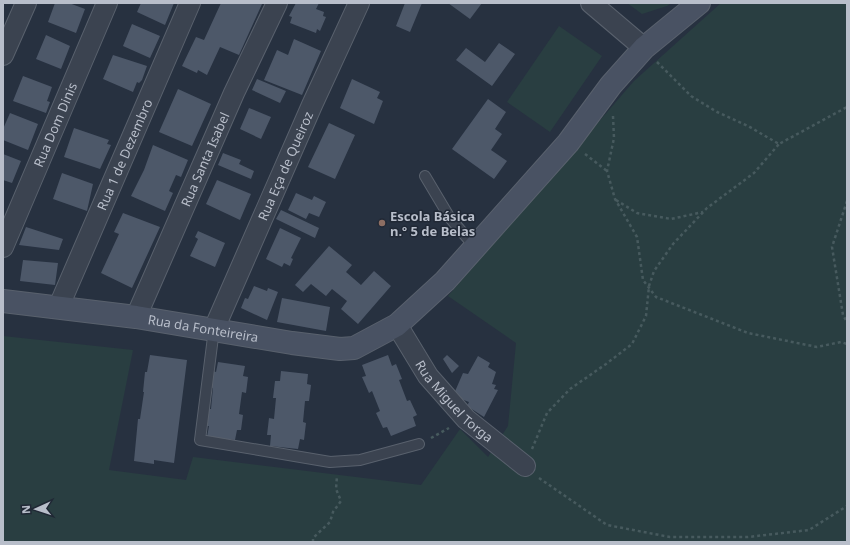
<svg xmlns="http://www.w3.org/2000/svg" width="850" height="545" font-family="'Noto Sans',sans-serif">
  <style>
    .green { fill: #293e41 }
    .building { fill: #4d5869 }
    .lines { fill: none; stroke-linecap: round; stroke-linejoin: round }
    .lane-casing { stroke: #59616d; stroke-width: 12 }
    .street-casing { stroke: #59616d; stroke-width: 22 }
    .secondary-casing { stroke: #59616d; stroke-width: 24 }
    .path { stroke: #475a5e; stroke-width: 2.5; stroke-dasharray: 3 3; stroke-linecap: butt }
    .lane { stroke: #3b4350; stroke-width: 10 }
    .street { stroke: #3b4350; stroke-width: 20 }
    .secondary { stroke: #495263; stroke-width: 22 }
    .education-dot { fill: #8d6e63; stroke: #202835; stroke-width: 1.5 }
    .labels { text-anchor: middle; dominant-baseline: central; stroke-width: 3; stroke-linejoin: round; paint-order: stroke }
    .street-label { font-size: 13px; fill: #b8beca; stroke: #202835 }
    .poi-label { font-size: 13px; font-weight: bold; fill: #b8beca; stroke: #202835; text-anchor: start }
  </style>
  <rect width="100%" height="100%" fill="#273140"/>
  <path class="green" d="M627,3H671L667,6L642,14Z
    M721,3H847V542H3V336L133,350L109,470L186,480L193,457L421,485L460,429L488,457L508,426L516,343L448,296L634,81Z
    M559,26L602,56L550,132L507,102Z"/>
  <path class="building" d="M55,3H69L85,9L76,33L48,22Z
    M141,3H174L165,25L137,12Z
    M221,3L262,4L239,55L220,47L207,75L198,70L197,73L182,66L196,37L204,40Z
    M296,3H319L316,9L324,12L323,16L326,17L320,31L317,29L316,33L290,23L292,17L289,16Z
    M405,3H422L410,32L396,26Z
    M448,3H482L470,19Z
    M132,24L160,36L150,58L123,46Z
    M46,35L70,46L61,69L36,59Z
    M294,39L321,51L302,95L264,80L277,50L288,55Z
    M499,43L515,54L492,86L456,60L466,48L485,62Z
    M113,55L147,66L142,80L139,83L137,82L133,92L103,79Z
    M23,76L52,87L47,101L50,102L46,113L13,101Z
    M257,79L286,91L280,103L252,90Z
    M352,79L380,92L377,98L383,101L374,124L340,108Z
    M178,89L211,104L192,146L159,132Z
    M488,99L506,112L495,129L502,134L491,150L507,161L494,179L452,149Z
    M249,108L271,117L261,139L240,129Z
    M10,113L38,124L28,150L3,140V129Z
    M329,123L355,135L335,179L308,167Z
    M74,128L109,140L107,144L111,145L100,169L64,157Z
    M153,145L188,160L181,177L176,175L169,191L173,193L165,211L131,196L144,170Z
    M223,153L241,160L239,164L254,171L251,179L218,165Z
    M3,154L21,161L12,183L3,180Z
    M62,173L93,184L87,211L53,199Z
    M217,180L251,194L240,220L206,204Z
    M296,193L312,200L314,196L326,202L319,217L309,213L306,219L288,210Z
    M281,210L319,228L315,238L276,219Z
    M123,213L160,227L132,288L101,273L119,234L114,232Z
    M26,227L63,239L59,250L19,245Z
    M280,228L301,238L291,258L293,259L290,266L284,263L282,267L266,259Z
    M198,231L225,243L215,267L190,256L198,239L195,237Z
    M329,246L352,265L346,272L361,285L374,271L391,286L358,324L341,309L347,301L332,289L326,296L311,284L303,292L295,285Z
    M23,260L58,263L55,285L20,281Z
    M254,286L267,291L268,288L278,292L267,320L241,308L245,298L248,299Z
    M282,298L330,307L326,331L277,322Z
    M150,355L187,360L174,463L154,460V464L134,461L138,419H140L144,392H143L145,372H147Z
    M388,355L392,366L396,364L402,379L399,380L407,401L410,400L417,415L413,417L416,426L391,436L387,427L383,428L376,413L380,411L372,391L369,393L362,377L366,376L362,365Z
    M447,355L459,366L452,373L443,359Z
    M478,356L490,363L488,367L496,372L492,384L496,385L494,389L498,390L484,417L467,406L469,402L453,396L463,373L468,374Z
    M218,362L245,366L243,376L248,377L246,393L242,392L239,414L243,415L241,430H237L235,440L207,437L209,426H204L207,409H211L213,388L210,387L213,371L216,372Z
    M281,371L308,374L307,384L311,385L309,401H305L303,422L306,423L304,440L300,439L298,449L270,446L271,435H267L269,418L274,419L276,398H273L275,381H280Z"/>
  <g class="lines">
    <g class="lane-casing">
      <path id="lane" d="M425,176L450,218L475,247
        M214,329L200,440L330,462L360,460L419,444"/>
    </g>
    <g class="street-casing">
      <g id="street">
        <path d="M591,3L644,48"/>
        <path d="M3,55L26,3"/>
        <path id="s1" d="M3,247L107,3"/>
        <path id="s2" d="M59,306L190,3"/>
        <path id="s3" d="M136,317L234,93L277,3"/>
        <path id="s4" d="M397,325L428,376L466,419L525,466"/>
        <path id="s5" d="M214,329L312,105L359,3"/>
      </g>
    </g>
    <g class="secondary-casing">
      <g id="secondary">
        <path id="s6" d="M3,301L136,317L292,343L340,349L354,348L397,325L445,281L568,143L611,85L644,48L699,3"/>
      </g>
    </g>
    <path class="path" d="M657,62L691,96L717,112L748,126L779,144L847,107
      M613,116L614,138L607,171L615,199L637,237L643,280L656,297L748,333L817,347L841,342L847,344
      M585,154L607,171
      M616,200L637,213L671,219L703,212
      M847,201L832,247L843,315L847,322
      M431,438L449,428
      M532,449L547,413L570,389L606,364L632,344L646,316L649,286L654,271L673,244L707,208L754,173L779,144
      M539,478L607,525L670,537H748L809,530L847,506
      M313,542V538L330,522L333,512L341,501L336,489L337,476"/>
    <use href="#lane" class="lane"/>
    <use href="#street" class="street"/>
    <use href="#secondary" class="secondary"/>
  </g>
  <circle class="education-dot" cx="382" cy="223" r="4"/>
  <g class="labels">
    <g class="street-label">
      <text stroke="none"><textPath href="#s1" startOffset="133">Rua Dom Dinis</textPath></text>
      <text stroke="none"><textPath href="#s2" startOffset="165">Rua 1 de Dezembro</textPath></text>
      <text stroke="none"><textPath href="#s3" startOffset="172">Rua Santa Isabel</textPath></text>
      <text stroke="none"><textPath href="#s5" startOffset="178">Rua Eça de Queiroz</textPath></text>
      <text stroke="none"><textPath href="#s6" startOffset="202">Rua da Fonteireira</textPath></text>
      <text stroke="none"><textPath href="#s4" startOffset="96">Rua Miguel Torga</textPath></text>
    </g>
    <g class="poi-label">
      <text x="390" y="216">Escola Básica<tspan x="390" dy="15">n.º 5 de Belas</tspan></text>
    </g>
  </g>
  <rect width="850" height="545" fill="none" stroke="#b8beca" stroke-width="8"/>
  <g transform="translate(36 509) rotate(267)" stroke="#202835" stroke-width="3" paint-order="stroke">
  <path d="M0-3L7 15L0 10L-7 15Z" fill="#b8beca"/>
  <text y="-6" font-size="11" font-weight="bold" text-anchor="middle" fill="#b8beca">N</text>
  </g>
</svg>
